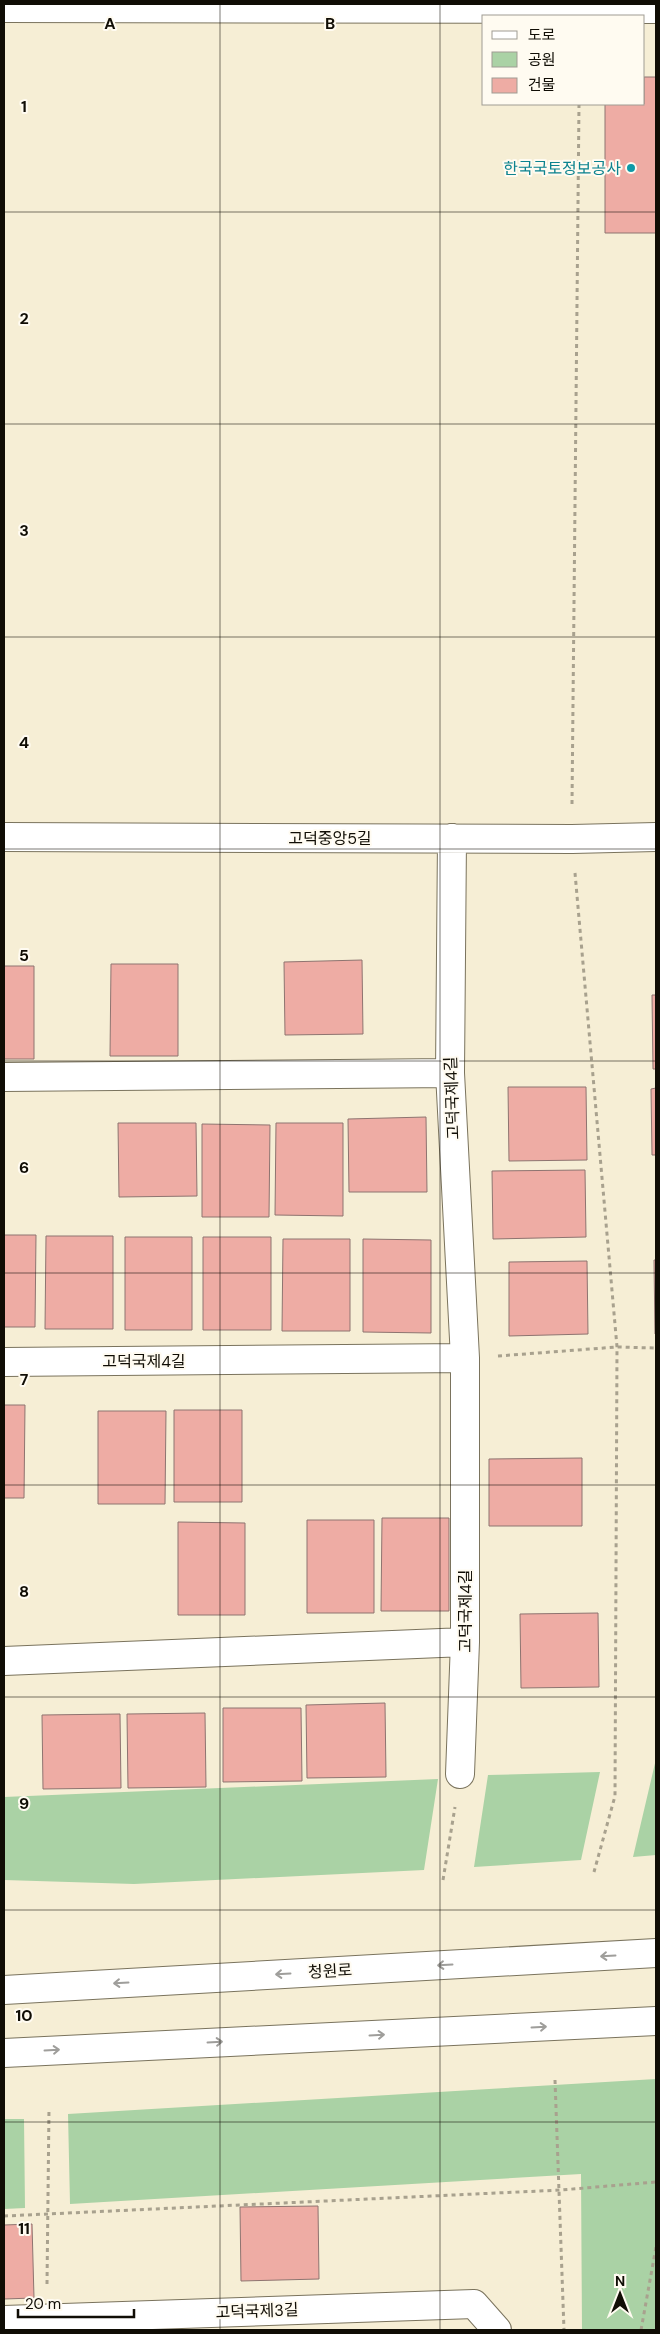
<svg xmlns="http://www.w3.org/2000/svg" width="660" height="2334" font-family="'DM Sans','Noto Sans KR',sans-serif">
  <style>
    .green { fill: #aad2a5 }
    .building { fill: #eeaca4; stroke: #8e7470 }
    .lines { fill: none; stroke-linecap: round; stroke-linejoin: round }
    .street-casing { stroke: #7a735d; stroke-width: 30 }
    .secondary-casing { stroke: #7a735d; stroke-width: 30 }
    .path { stroke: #a8a18e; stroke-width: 3; stroke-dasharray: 4 4; stroke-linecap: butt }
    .street { stroke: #fff; stroke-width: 28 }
    .secondary { stroke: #fff; stroke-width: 28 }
    .oneway { stroke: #9f9e9b }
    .grid { fill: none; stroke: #100d05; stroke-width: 1; stroke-opacity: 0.55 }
    .culture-dot { fill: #0f9aa8; stroke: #fffbf1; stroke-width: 2 }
    .labels { text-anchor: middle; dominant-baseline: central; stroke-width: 4; stroke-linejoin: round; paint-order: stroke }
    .culture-label { font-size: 16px; fill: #0d838f; stroke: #fffbf1; text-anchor: end }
    .street-label { font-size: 16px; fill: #100d05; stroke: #fffbf1 }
    .grid-label { font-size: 16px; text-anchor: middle; font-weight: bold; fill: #100d05; stroke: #fffbf1; stroke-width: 4; stroke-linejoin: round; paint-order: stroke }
  </style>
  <rect width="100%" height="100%" fill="#f6eed5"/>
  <path class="green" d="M656,1759V1855L633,1857Z
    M600,1772L581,1860L474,1867L488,1775Z
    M438,1779L424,1870L134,1884L4,1880V1797Z
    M656,2079V2330H582L581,2174L70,2204L68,2114Z
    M4,2119H24L25,2208L4,2209Z"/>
  <path class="building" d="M644,77H656V233H605V104H644Z
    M362,960L363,1034L285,1035L284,962Z
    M111,964H178V1056H110Z
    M4,966H34V1059H4Z
    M652,995H656V1069H653Z
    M508,1087H586L587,1160L509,1161Z
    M656,1088V1155H652L651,1089Z
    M426,1117L427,1192H349L348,1119Z
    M118,1123H196L197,1196L119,1197Z
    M276,1123H343V1216L275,1215Z
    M202,1124L270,1125L269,1217H202Z
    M585,1170L586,1237L493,1239L492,1171Z
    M4,1235H36L35,1327H4Z
    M46,1236H113V1329H45Z
    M125,1237H192V1330H125Z
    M203,1237H271V1330H203Z
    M283,1239H350V1331H282Z
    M363,1239L431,1240V1333L363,1332Z
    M654,1260H656V1334H655Z
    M587,1261L588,1334L509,1336V1262Z
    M4,1405H25L24,1498H4Z
    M174,1410H242V1502H174Z
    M98,1411H166L165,1504H98Z
    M582,1458V1526H489V1459Z
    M382,1518H449V1611H381Z
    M307,1520H374V1613H307Z
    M178,1522L245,1523V1615H178Z
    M598,1613L599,1687L521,1688L520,1614Z
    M385,1703L386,1777L307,1778L306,1705Z
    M223,1708H301L302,1781L223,1782Z
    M205,1713L206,1787L128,1788L127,1714Z
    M120,1714L121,1788L43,1789L42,1715Z
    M318,2206L319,2279L241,2281L240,2207Z
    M32,2224L34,2298L4,2299V2225Z"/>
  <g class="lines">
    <g class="street-casing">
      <path id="street" d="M4,837L572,839L656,837
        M452,838L450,1073L465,1358V1642L460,1774
        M4,1077L450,1073
        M4,1362L465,1358
        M4,1661L465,1642
        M4,2320L474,2304L497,2330"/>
    </g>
    <g class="secondary-casing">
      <path id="secondary" d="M4,8L656,9
        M4,1990L656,1953
        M4,2053L656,2021"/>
    </g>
    <path class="path" d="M572,804L579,104
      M575,873L617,1347L615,1796L594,1872
      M498,1356L617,1347L656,1348
      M443,1880L455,1807
      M555,2080L564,2330
      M4,2216L561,2190L656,2182
      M47,2284L49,2108
      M641,2330L656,2247"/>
    <use href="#street" class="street"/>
    <use href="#secondary" class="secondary"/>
  </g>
  <defs><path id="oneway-shaft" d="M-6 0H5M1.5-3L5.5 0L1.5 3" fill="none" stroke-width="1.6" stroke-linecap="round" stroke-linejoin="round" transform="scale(1.25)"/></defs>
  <g class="oneway">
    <use href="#oneway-shaft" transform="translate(608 1956) rotate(177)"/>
    <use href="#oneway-shaft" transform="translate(445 1965) rotate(177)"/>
    <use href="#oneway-shaft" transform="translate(283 1974) rotate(177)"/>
    <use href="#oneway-shaft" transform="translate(121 1983) rotate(177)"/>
    <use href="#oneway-shaft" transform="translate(539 2027) rotate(-3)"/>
    <use href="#oneway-shaft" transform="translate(377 2035) rotate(-3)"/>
    <use href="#oneway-shaft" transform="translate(215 2042) rotate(-3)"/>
    <use href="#oneway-shaft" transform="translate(52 2050) rotate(-3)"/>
  </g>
  <path class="grid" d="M220,4V2330M440,4V2330M4,212H656M4,424H656M4,637H656M4,849H656M4,1061H656M4,1273H656M4,1485H656M4,1697H656M4,1910H656M4,2122H656"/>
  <circle class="culture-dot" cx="631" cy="168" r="5"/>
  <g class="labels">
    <g class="culture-label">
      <text x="621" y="168">한국국토정보공사</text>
    </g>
    <g class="street-label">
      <text x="330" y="838">고덕중앙5길</text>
      <text transform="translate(452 1098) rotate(-92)">고덕국제4길</text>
      <text x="144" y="1361">고덕국제4길</text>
      <text transform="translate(465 1611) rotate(-90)">고덕국제4길</text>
      <text transform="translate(330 1971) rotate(-3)">청원로</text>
      <text transform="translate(257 2311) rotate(-2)">고덕국제3길</text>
    </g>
  </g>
  <g class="grid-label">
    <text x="110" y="29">A</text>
    <text x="330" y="29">B</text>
    <text x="24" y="112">1</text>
    <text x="24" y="324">2</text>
    <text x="24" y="536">3</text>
    <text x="24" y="748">4</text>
    <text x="24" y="961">5</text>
    <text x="24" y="1173">6</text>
    <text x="24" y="1385">7</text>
    <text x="24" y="1597">8</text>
    <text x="24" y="1809">9</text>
    <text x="24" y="2021">10</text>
    <text x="24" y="2234">11</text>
  </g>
  <rect width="660" height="2334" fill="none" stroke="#100d05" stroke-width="10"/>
  <rect x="482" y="15" width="162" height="90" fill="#fffbf1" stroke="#9f9c93"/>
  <rect x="492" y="31" width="25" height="8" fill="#ffffff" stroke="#9f9c93"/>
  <text x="528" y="40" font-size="15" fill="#100d05">도로</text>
  <rect x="492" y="52" width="25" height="15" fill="#aad2a5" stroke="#9f9c93"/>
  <text x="528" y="65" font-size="15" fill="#100d05">공원</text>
  <rect x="492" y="78" width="25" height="15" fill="#eeaca4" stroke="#9f9c93"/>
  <text x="528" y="90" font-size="15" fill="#100d05">건물</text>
  <g transform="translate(620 2294)" stroke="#fffbf1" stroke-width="4" paint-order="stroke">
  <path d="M0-4L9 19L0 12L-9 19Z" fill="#100d05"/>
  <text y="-8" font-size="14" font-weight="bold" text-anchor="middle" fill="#100d05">N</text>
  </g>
  <path d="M18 2309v8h116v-8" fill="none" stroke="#100d05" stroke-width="2.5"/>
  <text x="25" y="2309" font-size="15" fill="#100d05" stroke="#fffbf1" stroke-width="4" paint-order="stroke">20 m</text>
</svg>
